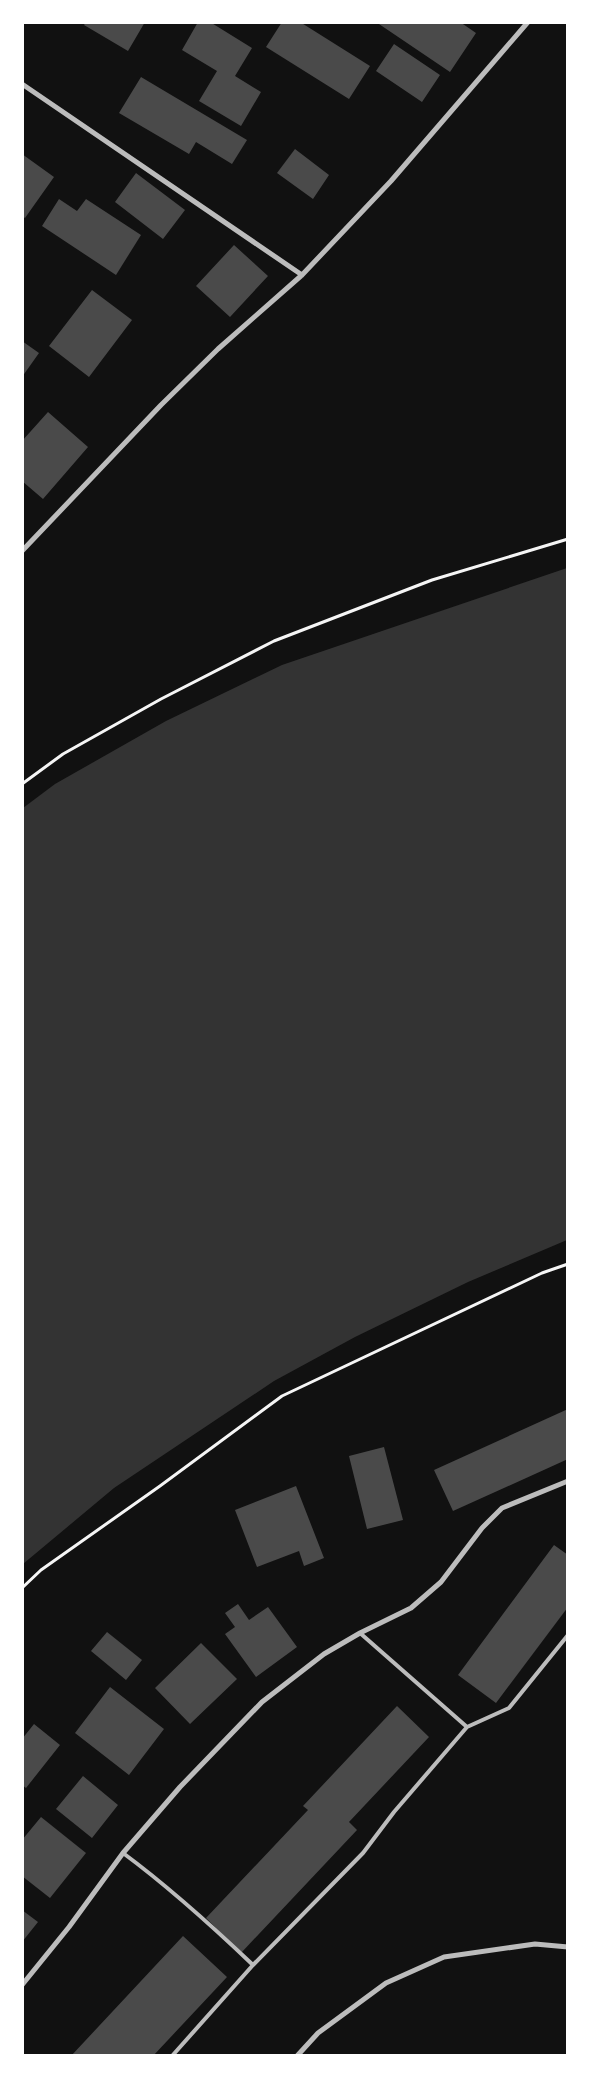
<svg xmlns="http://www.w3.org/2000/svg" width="590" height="2078" font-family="Mulish,sans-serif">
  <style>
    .water { fill: #333 }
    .building { fill: #4a4a4a }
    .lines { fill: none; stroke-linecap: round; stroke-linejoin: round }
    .path { stroke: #f5f5f5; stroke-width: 3 }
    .service { stroke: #bcbcbc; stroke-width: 4 }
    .minor { stroke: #bcbcbc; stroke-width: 5 }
  </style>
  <rect width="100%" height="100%" fill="#111"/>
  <path class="water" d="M567,568V1240L468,1282L355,1337L274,1381L114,1488L23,1564V808L55,784L166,721L282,665Z"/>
  <path class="building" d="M86,22H145L128,51L84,25Z
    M198,22H210L252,48L235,76L261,92L241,126L199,101L217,71L182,50Z
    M282,22H300L370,66L349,99L266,47Z
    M376,22H460L476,33L450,72Z
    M394,44L440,75L422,102L376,71Z
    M141,77L247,140L232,164L196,142L189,154L119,113Z
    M295,149L329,175L313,199L277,173Z
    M22,154L54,177L25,218L22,216Z
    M136,173L185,210L163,239L115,202Z
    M59,199L77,211L86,199L141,235L116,275L42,226Z
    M234,245L268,276L230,317L196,286Z
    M92,290L132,320L89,377L49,346Z
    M22,341L39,353L22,377Z
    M48,412L88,447L43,499L22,481V441Z
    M568,1409V1459L453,1511L434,1470Z
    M384,1447L403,1520L367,1529L349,1456Z
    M296,1486L324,1558L304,1566L299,1551L257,1567L235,1510Z
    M554,1545L568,1555V1607L496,1703L458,1675Z
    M238,1604L249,1620L268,1607L297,1647L256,1677L225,1634L235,1627L225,1613Z
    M107,1632L142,1660L126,1680L91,1651Z
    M201,1643L237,1679L190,1724L155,1688Z
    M110,1687L164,1729L129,1775L75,1733Z
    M397,1706L429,1737L349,1822L357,1830L241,1953L206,1918L308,1810L303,1806Z
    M34,1724L60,1745L26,1788L22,1785V1739Z
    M83,1776L118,1805L92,1838L56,1809Z
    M41,1817L86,1853L50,1898L22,1876V1840Z
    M22,1910L38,1922L22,1942Z
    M183,1936L227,1977L153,2056H71Z"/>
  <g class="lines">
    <path class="path" d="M22,784L63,754L161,699L274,641L432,580L568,539
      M22,1588L41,1570L160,1486L282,1396L542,1273L568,1264
      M567,2056L568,2053"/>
    <path class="service" d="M467,1727L509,1708L568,1635
      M123,1853C169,1887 211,1925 253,1965
      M172,2056L253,1965L363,1853L394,1812L467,1727L360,1633"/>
    <path class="minor" d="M22,84L302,275
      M22,551L161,405L218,349L302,275L391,181L528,22
      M22,1985L69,1927L123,1853L180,1787L262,1702L324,1654L360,1633L411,1608L441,1582L482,1528L502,1508L568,1481
      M297,2056L318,2033L386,1983L444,1957L535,1944L568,1947"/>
  </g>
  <rect width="590" height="2078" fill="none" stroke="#ffffff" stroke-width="48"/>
</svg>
